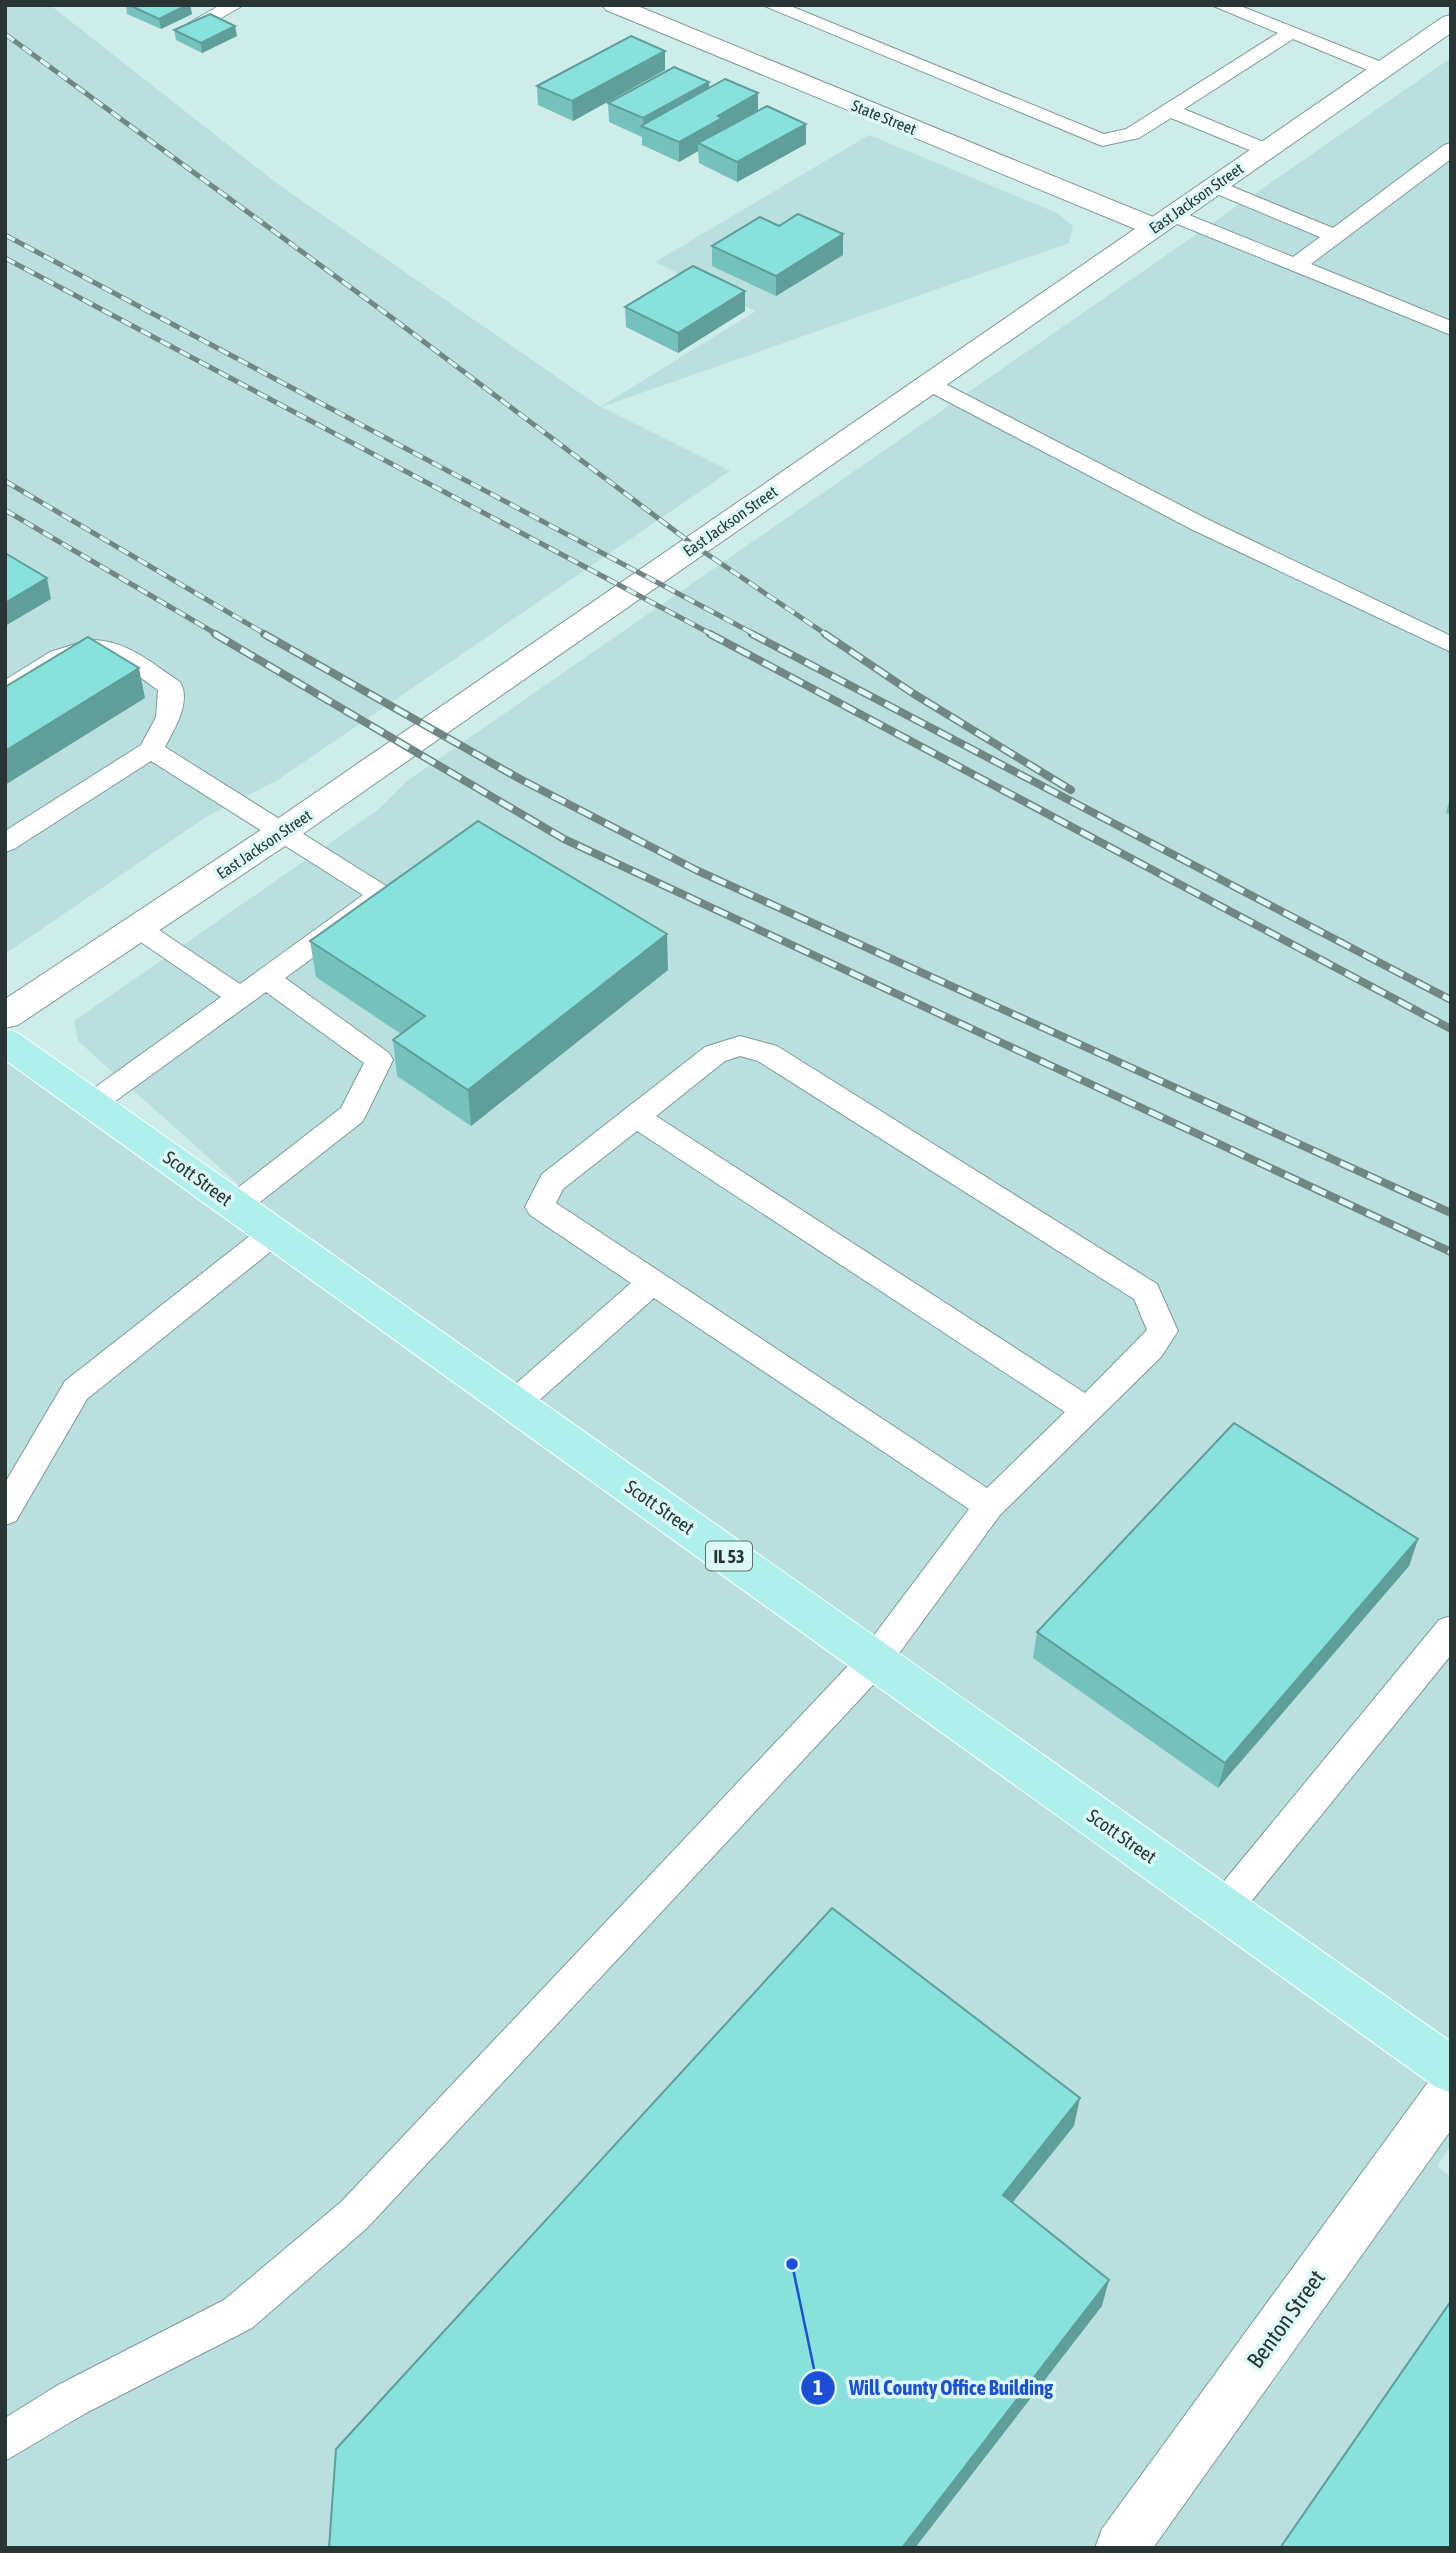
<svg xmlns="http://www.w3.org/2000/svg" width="1456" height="2553" font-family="'Asap Condensed',sans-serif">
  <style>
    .built { fill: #b9e0de }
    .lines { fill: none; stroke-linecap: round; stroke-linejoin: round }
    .lane-casing { stroke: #7e9a98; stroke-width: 2 }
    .street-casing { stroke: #7e9a98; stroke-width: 2 }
    .secondary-casing { stroke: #7e9a98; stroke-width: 2 }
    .primary-casing { stroke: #fff; stroke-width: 2 }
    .lane { fill: #fff; fill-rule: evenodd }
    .street { fill: #fff; fill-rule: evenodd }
    .secondary { fill: #fff; fill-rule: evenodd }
    .primary { fill: #b0f0ec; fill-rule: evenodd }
    .rail-far1-casing { stroke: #728684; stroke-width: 5 }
    .rail-casing { stroke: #728684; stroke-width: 8 }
    .rail-far1 { stroke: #dbf9f7; stroke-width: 3.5; stroke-dasharray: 11; stroke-linecap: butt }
    .rail { stroke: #dbf9f7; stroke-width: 5; stroke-dasharray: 15; stroke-linecap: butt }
    .wall { fill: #75c2bc }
    .shaded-wall { fill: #5f9e99 }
    .building { fill: #88e1db; stroke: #5f9e99; stroke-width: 2 }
    .labels { text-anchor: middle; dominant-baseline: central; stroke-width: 7; stroke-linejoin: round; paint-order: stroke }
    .far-street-label { font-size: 16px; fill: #293534; stroke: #dbf9f7 }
    .shield { fill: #dbf9f7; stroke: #5e706e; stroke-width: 2 }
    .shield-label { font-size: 18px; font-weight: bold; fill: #293534 }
    .street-label { font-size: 19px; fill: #293534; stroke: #dbf9f7 }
    .near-street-label { font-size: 23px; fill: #293534; stroke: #dbf9f7 }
    .leader { fill: none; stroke: #1d4ed8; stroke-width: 2.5 }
    .callout-dot { fill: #1d4ed8; stroke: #dbf9f7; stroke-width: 2.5 }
    .mark-label { font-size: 21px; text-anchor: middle; font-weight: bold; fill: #fff }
    .callout-label { font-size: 21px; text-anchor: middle; font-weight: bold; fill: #1d4ed8; stroke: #dbf9f7; stroke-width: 7; stroke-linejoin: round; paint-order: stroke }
  </style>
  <rect width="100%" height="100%" fill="#ceece9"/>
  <path class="built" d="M5,5H50L279,185L600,407L756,311L655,262L869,135L1057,213L1073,226L1069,243L601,407L730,471L279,779L206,817L5,954Z
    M1451,58V2145L1437,2166L1451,2177V2548H5V1044L323,1260L78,1041L74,1021L379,809L407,781Z"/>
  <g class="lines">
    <g class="lane-casing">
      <path id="lane" d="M220,5H244L205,27L198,29L189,23Z
        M762,5H788L1104,134L1126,129L1278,33L1211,5H1238L1389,65L1391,69L1382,75L1375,73L1293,39L1184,109L1273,146L1276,150L1273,154H1259L1171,118L1139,138L1102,146Z
        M1451,143V159L1311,264L1451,321V335L1165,219L1162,215L1172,209L1179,211L1293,257L1320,237L1207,190L1204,186L1207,182H1221L1333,228L1444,145Z
        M930,376L1209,520L1451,636V652L1193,530L922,388L919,383Z
        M88,640C126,639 150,662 180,682C192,701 174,730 165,747L391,889L395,895L391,901L285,978L389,1053L393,1060L366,1115L362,1122L246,1213L236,1216L226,1213L221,1205L226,1197L341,1108L364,1063L266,992L103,1110L93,1113L83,1110L79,1103L83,1096L221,997L129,934L125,928L129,922L138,919L147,922L240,984L363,895L151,761L14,849L5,852V831L141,745L156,717L158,690C108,655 100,640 43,677C31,685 19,695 5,699V680L50,652Z
        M740,1036L777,1046L1157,1284L1178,1331L1161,1357L1000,1515L887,1670L367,2228L252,2328L86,2413L5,2461V2418L58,2385L224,2300L341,2202L863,1650L969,1509L654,1298L526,1412L515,1415L504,1412L500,1403L504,1394L631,1283L530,1215L525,1207L542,1174L705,1047ZM740,1056L758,1061L1134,1299L1147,1330L1085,1393L656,1116L725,1061ZM637,1131L1065,1412L987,1488L556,1203L563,1189Z
        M275,1221L285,1224L290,1232L285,1240L87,1399L16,1521L5,1525V1483L65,1381L265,1224Z
        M1451,1616V1655L1237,1919L1224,1924L1211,1919L1206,1908L1211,1897L1439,1620Z"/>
    </g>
    <g class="street-casing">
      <path id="street" d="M602,5H635L1163,221L1167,227L1163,233H1145L606,10Z
        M1451,2067V2130L1153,2548H1095L1102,2529L1434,2074Z"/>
    </g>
    <g class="secondary-casing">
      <path id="secondary" d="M1451,15V33L294,840L18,1025L5,1028V999L270,824L1443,17Z"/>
    </g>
    <g class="primary-casing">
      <path id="primary" d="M5,1029L18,1033L1451,2042V2093L1434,2086L5,1060Z"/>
    </g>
    <use href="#lane" class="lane"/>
    <use href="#street" class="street"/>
    <use href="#secondary" class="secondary"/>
    <use href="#primary" class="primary"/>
    <g class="rail-far1-casing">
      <path id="rail-far1" d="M5,34L395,320L695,546L827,635
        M5,235L756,635
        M5,258L713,635
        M5,481L267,635
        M5,510L218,635"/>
    </g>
    <g class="rail-casing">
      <path id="rail" d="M215,634L564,839L1451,1252
        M264,634L520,779L696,870L1451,1213
        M710,634L1451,1029
        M752,634L1451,1000
        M825,634L914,694L1071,790"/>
    </g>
    <use href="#rail-far1" class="rail-far1"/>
    <use href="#rail" class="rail"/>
  </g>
  <path class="wall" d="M126,5H190L192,14L161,29L127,14Z
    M174,30L237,36L202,53L176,40Z
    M665,51V70L573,121L538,105L537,86Z
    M709,82V88L758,93V111L806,124V144L737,182L699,163L698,151L679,162L642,145V137L609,122L608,103Z
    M712,246L843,255L776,296L712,266Z
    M625,307L745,311L678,353L626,327Z
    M1451,794V815L1446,813Z
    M310,941L668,970L471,1126L397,1076L393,1040L401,1034L316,977Z
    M1418,1539L1409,1566L1218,1788L1033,1658L1037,1632Z"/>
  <path class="shaded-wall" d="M187,5H190L192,14L161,29L159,19Z
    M235,26L237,36L202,53L201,43Z
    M665,51V70L573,121L572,101Z
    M709,82V102L644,127L643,118Z
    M758,93V113L698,143V151L679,162V142L718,116Z
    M806,124V144L737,182V162Z
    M843,234V255L776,296V276Z
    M745,291V311L678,353V333Z
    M47,578L51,599L5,626V603Z
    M139,668L145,698L5,785V751Z
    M667,934L668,970L471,1126L468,1090Z
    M1418,1539L1409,1566L1218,1788L1225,1763Z
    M1080,2098L1074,2126L997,2222L1003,2195Z
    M1109,2280L1102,2306L915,2548H902Z"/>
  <path class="building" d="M129,5H187L159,19Z
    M210,14L235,26L201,43L174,30Z
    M631,36L665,51L572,101L537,86Z
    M674,67L709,82L643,118L608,103Z
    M725,79L758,93L718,116L722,118L679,142L641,126Z
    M767,106L806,124L737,162L698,143Z
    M798,214L843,234L776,276L712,246L760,217L779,226Z
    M693,266L745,291L678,333L625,307Z
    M5,553L47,578L5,603Z
    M88,637L139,668L5,751V687Z
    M478,821L667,934L468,1090L393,1040L425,1016L310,941Z
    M1234,1423L1418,1539L1225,1763L1037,1632Z
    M832,1908L1080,2098L1003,2195L1109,2280L902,2548H329L336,2449Z
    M1451,2301V2548H1280Z"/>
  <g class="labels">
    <g class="far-street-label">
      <text transform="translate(884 117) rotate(22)">State Street</text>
      <text transform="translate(1196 198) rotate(-35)">East Jackson Street</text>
      <text transform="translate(730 521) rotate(-35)">East Jackson Street</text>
      <text transform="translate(264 844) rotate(-34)">East Jackson Street</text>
    </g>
    <rect class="shield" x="706" y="1541.5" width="46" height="29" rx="5"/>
    <g class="shield-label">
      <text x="729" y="1556">IL 53</text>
    </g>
    <g class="street-label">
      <text transform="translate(198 1178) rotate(36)">Scott Street</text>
      <text transform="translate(660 1507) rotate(35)">Scott Street</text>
      <text transform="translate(1122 1836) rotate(35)">Scott Street</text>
    </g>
    <g class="near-street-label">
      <text transform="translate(1286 2319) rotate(-54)">Benton Street</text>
    </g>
  </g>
  <path class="leader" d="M792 2264L818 2388"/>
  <g class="callout-dot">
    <circle cx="792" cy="2264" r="7"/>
    <circle cx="818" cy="2388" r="18"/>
  </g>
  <g class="mark-label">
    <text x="818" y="2395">1</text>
  </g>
  <g class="callout-label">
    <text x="951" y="2395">Will County Office Building</text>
  </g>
  <rect width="1456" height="2553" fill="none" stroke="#293534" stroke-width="14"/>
</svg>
